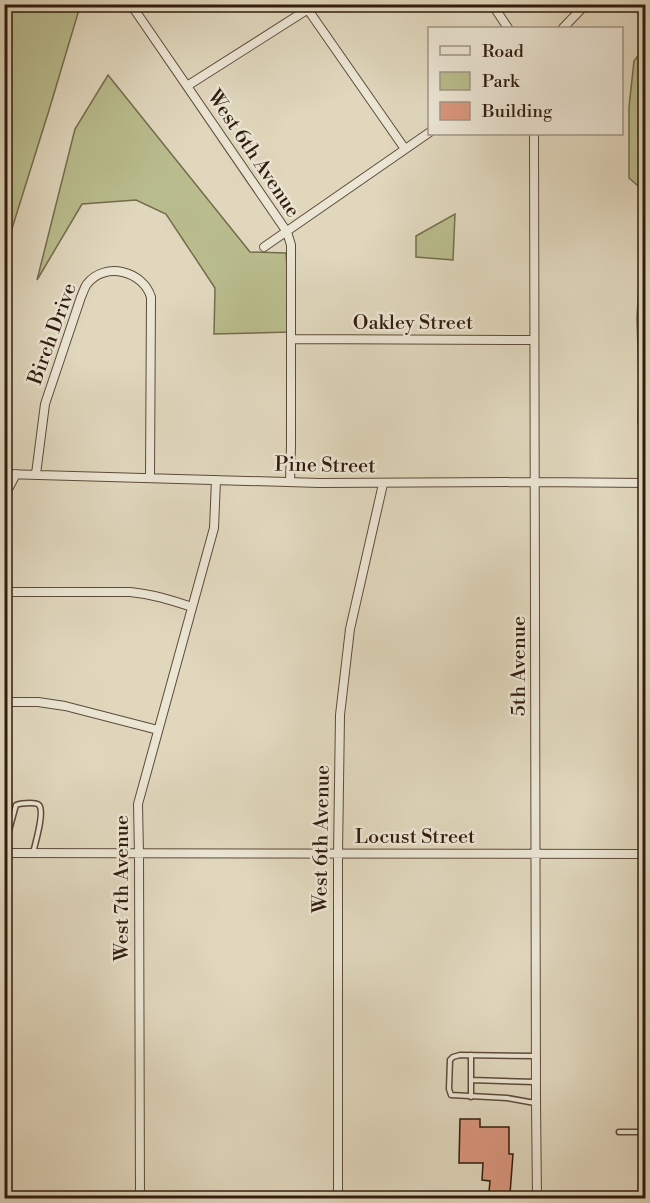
<svg xmlns="http://www.w3.org/2000/svg" width="650" height="1203" font-family="'Libre Bodoni',serif">
  <style>
    .green { fill: #b9bc8d; stroke: #756c4d; stroke-width: 1.5 }
    .building { fill: #da967e; stroke: #311c0d; stroke-width: 1.5 }
    .lines { fill: none; stroke-linecap: round; stroke-linejoin: round }
    .lane-casing { stroke: #5d4b39; stroke-width: 7 }
    .street-casing { stroke: #5d4b39; stroke-width: 10 }
    .lane { stroke: #ebe5d4; stroke-width: 4 }
    .street { stroke: #ebe5d4; stroke-width: 8 }
    .labels { text-anchor: middle; dominant-baseline: central; stroke-width: 5; stroke-linejoin: round; paint-order: stroke }
    .street-label { font-size: 20px; fill: #311c0d; stroke: #ebe5d4 }
  </style>
  <rect width="100%" height="100%" fill="#e0d7bd"/>
  <filter id="stains"><feTurbulence type="fractalNoise" baseFrequency=".00333" numOctaves="4"/><feColorMatrix values="0 0 0 0 .2 0 0 0 0 .09 0 0 0 0 .02 0 0 0 .5 -.17"/></filter>
  <radialGradient id="worn" r=".72"><stop offset=".6" stop-color="#630" stop-opacity="0"/><stop offset="1" stop-color="#630" stop-opacity=".3"/></radialGradient>
  <path class="green" d="M5,4L76,5L78,13L50,107L5,251Z
    M645,46V126L638,130L646,141V421L638,423L639,380L637,318L644,191L629,178V107L634,61Z
    M108,75L250,252L286,253L291,332L214,334L215,288L166,214L136,200L82,204L37,280L75,129Z
    M455,214L453,260L416,257V236Z"/>
  <path class="building" d="M460,1119H480V1127H509V1154H513L510,1194L489,1192L490,1181L482,1180L483,1163H459Z"/>
  <g class="lines">
    <g class="lane-casing">
      <path id="lane" d="M4,842L8,834L16,805C21,803 25,803 30,803C33,803 37,803 39,805C45,812 35,844 33,853
        M471,1080L535,1082
        M471,1097V1055
        M535,1103L507,1098L451,1095L449,1089L450,1060L453,1057L460,1055L535,1056
        M619,1132H646"/>
    </g>
    <g class="street-casing">
      <path id="street" d="M304,4L405,149
        M492,4L508,28
        M132,6L287,232L291,245V446L290,482
        M563,28L586,4
        M187,86L316,4
        M534,134L536,1103L537,1198
        M264,247L430,132
        M291,339L534,340
        M4,474L320,483L535,482L646,483
        M36,474L45,404L81,297C83,293 84,288 87,284C105,261 143,271 151,297L150,478
        M4,497L16,474
        M4,592H130C152,594 171,600 192,607
        M4,702H38L65,706L158,730
        M4,853L646,854
        M140,1198L139,854L138,804L214,528L216,480
        M338,1198V854L340,715L350,629L383,484"/>
    </g>
    <use href="#lane" class="lane"/>
    <use href="#street" class="street"/>
  </g>
  <g class="labels">
    <g class="street-label">
      <text transform="translate(253 154) rotate(56)">West 6th Avenue</text>
      <text x="413" y="323">Oakley Street</text>
      <text transform="translate(53 334) rotate(-70)">Birch Drive</text>
      <text transform="translate(325 466) rotate(1)">Pine Street</text>
      <text transform="translate(519 666) rotate(-90)">5th Avenue</text>
      <text x="415" y="837">Locust Street</text>
      <text transform="translate(322 839) rotate(-89)">West 6th Avenue</text>
      <text transform="translate(122 888) rotate(-90)">West 7th Avenue</text>
    </g>
  </g>
  <rect width="650" height="1203" fill="none" stroke="#e0d7bd" stroke-width="24"/>
  <rect x="6" y="6" width="638" height="1191" fill="none" stroke="#311c0d" stroke-width="3"/>
  <rect x="12" y="12" width="626" height="1179" fill="none" stroke="#311c0d" stroke-width="1.5"/>
  <rect x="428" y="27" width="195" height="108" fill="#ebe5d4" stroke="#a19584" stroke-width="1.5"/>
  <rect x="440" y="46" width="30" height="9" fill="#ebe5d4" stroke="#a19584" stroke-width="1.5"/>
  <text x="482" y="57" font-size="18" fill="#311c0d">Road</text>
  <rect x="440" y="72" width="30" height="18" fill="#b9bc8d" stroke="#a19584" stroke-width="1.5"/>
  <text x="482" y="87" font-size="18" fill="#311c0d">Park</text>
  <rect x="440" y="102" width="30" height="18" fill="#da967e" stroke="#a19584" stroke-width="1.5"/>
  <text x="482" y="117" font-size="18" fill="#311c0d">Building</text>
  <rect width="100%" height="100%" filter="url(#stains)"/>
  <rect width="100%" height="100%" fill="url(#worn)"/>
</svg>
